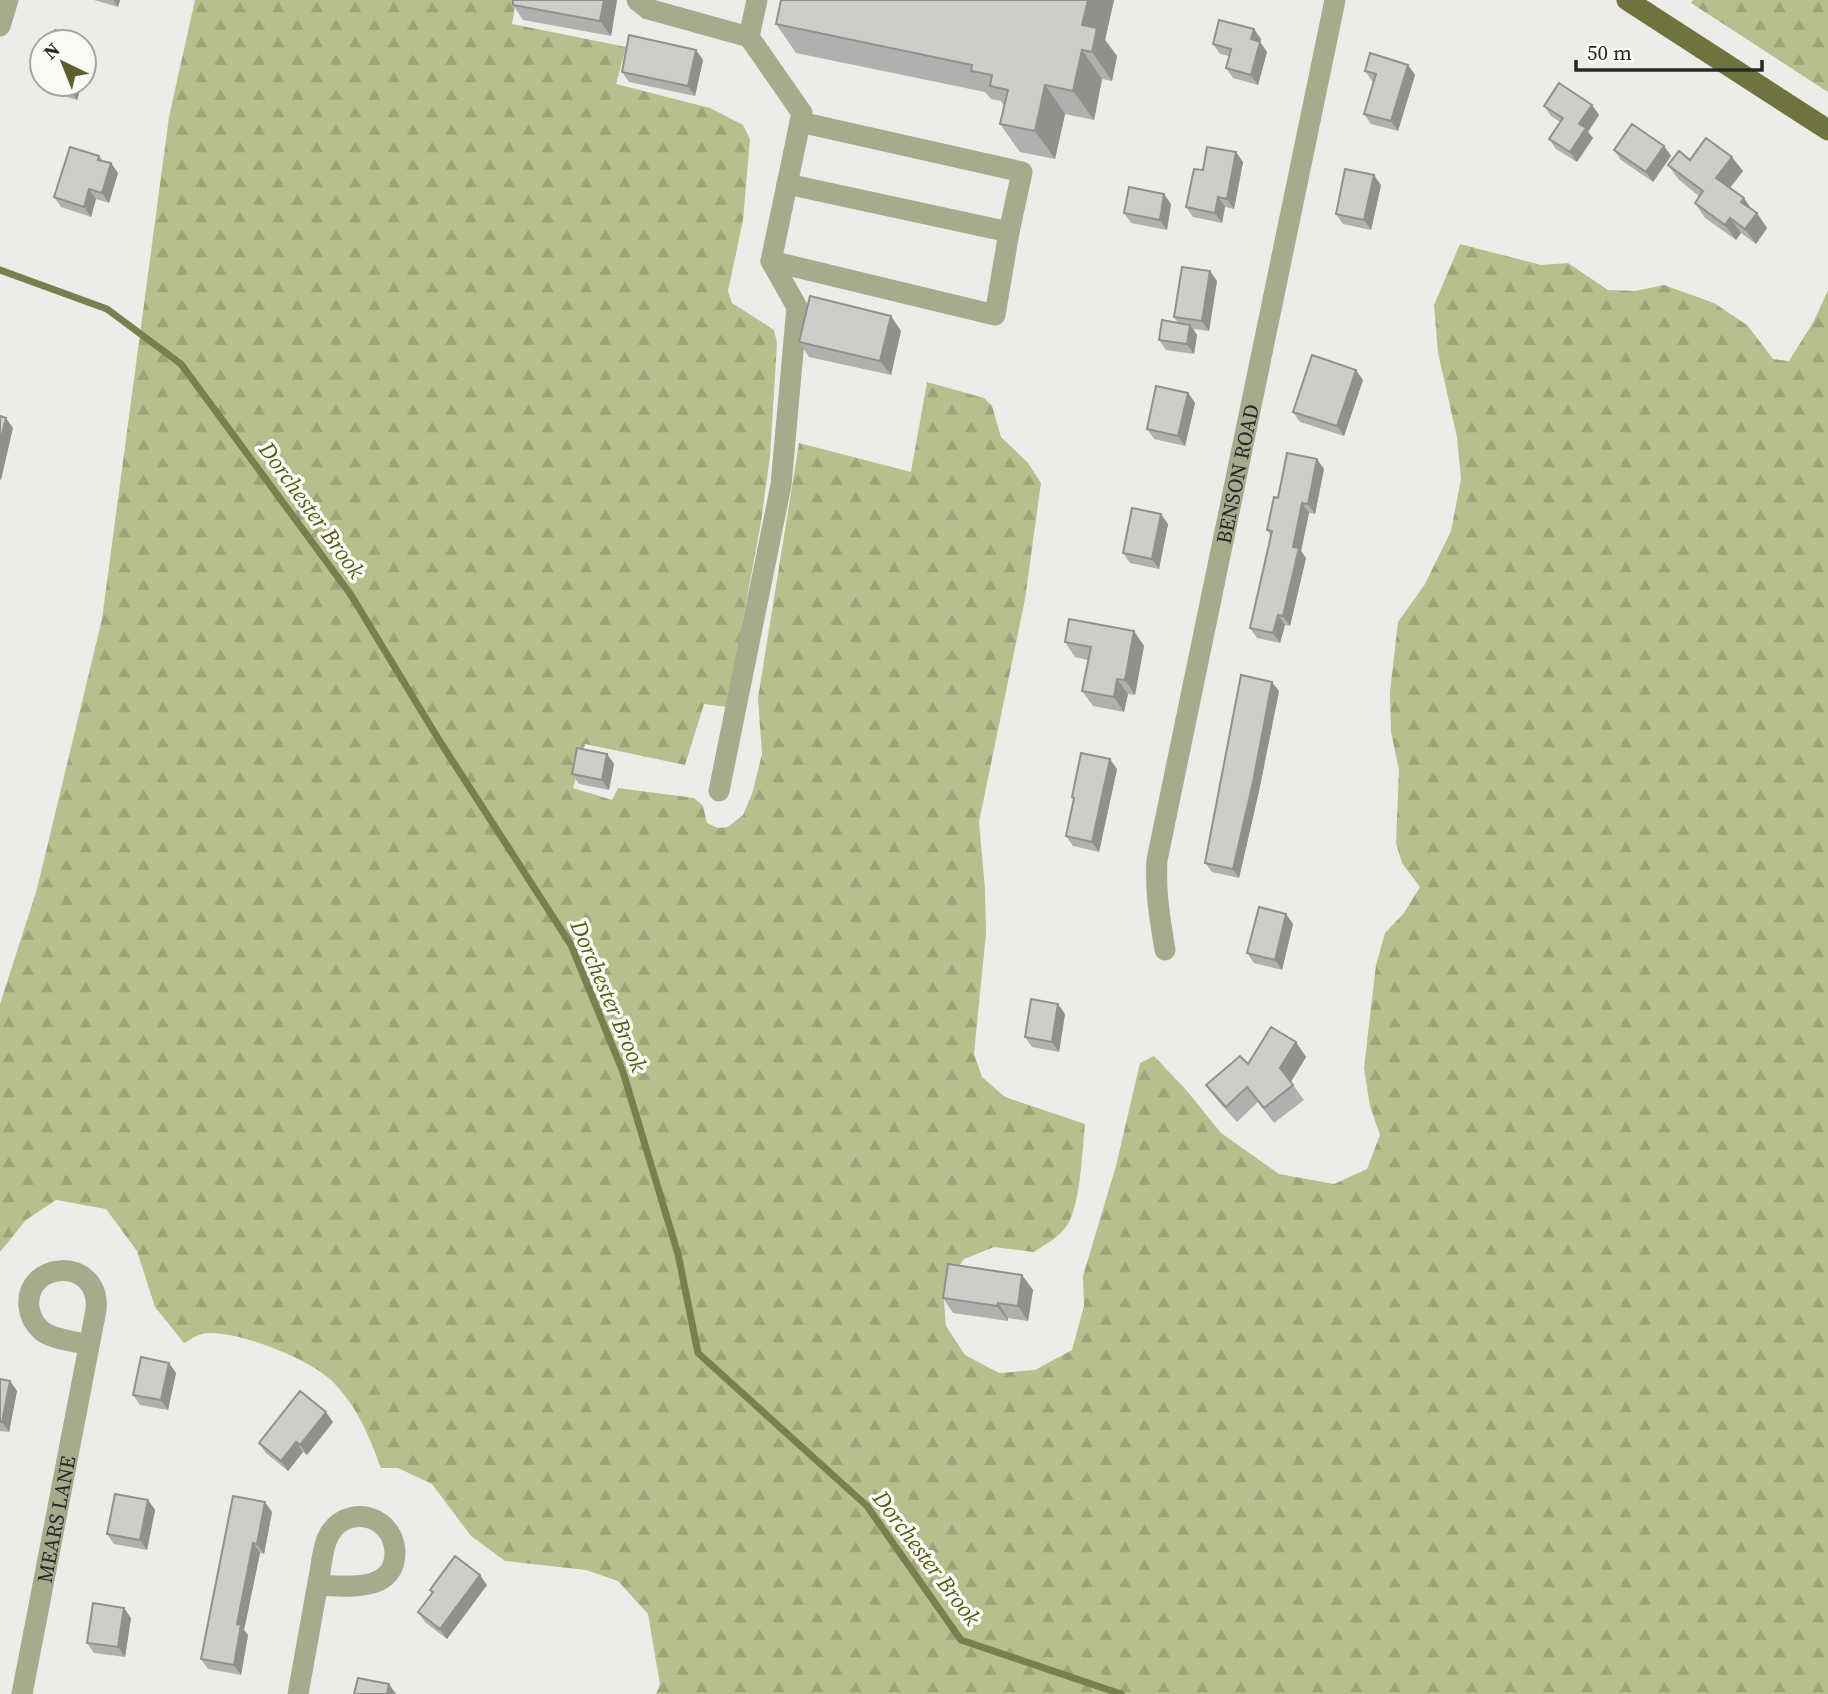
<svg xmlns="http://www.w3.org/2000/svg" width="1828" height="1694" font-family="'Source Serif 4',serif">
  <style>
    .forest { fill: url(#forest-firs) }
    .lines { fill: none; stroke-linecap: round; stroke-linejoin: round }
    .stream { stroke: #7a7f50; stroke-width: 7 }
    .minor { stroke: #a7ab8e; stroke-width: 21 }
    .major { stroke: #6f743e; stroke-width: 21 }
    .wall { fill: #b0b1ae }
    .shaded-wall { fill: #90908d }
    .building { fill: #cdceca; stroke: #90908d; stroke-width: 2 }
    .labels { text-anchor: middle; dominant-baseline: central; stroke-width: 7; stroke-linejoin: round; paint-order: stroke }
    .street-label { font-size: 21px; fill: #282927; stroke: #f9f9f6 }
    .water-label { font-size: 23px; font-style: italic; fill: #575c0e; stroke: #f9f9f6 }
  </style>
  <defs>
    <pattern id="forest-firs" width="22" height="20" patternUnits="userSpaceOnUse" patternTransform="scale(1.75)"><rect width="22" height="20" fill="#b8be8c"/><path d="M5 1l3.5 6h-7zM16 11l3.5 6h-7z" fill="#9ea379"/></pattern>
  </defs>
  <rect width="100%" height="100%" fill="#ecece9"/>
  <path class="forest" d="M195,0H516L512,24L626,47L616,84L710,108L743,125L750,139L743,220L728,291L732,303L774,330L777,343L770,456L761,522L727,707L704,704L685,765L585,744L573,788L612,800L618,788L694,798L703,806L707,823L718,828L728,827L743,815L752,794L762,754L758,698L799,443L911,472L927,382L984,398L992,406L1001,437L1028,463L1041,483L1025,599L979,822L985,889L986,933L974,1054L982,1077L1005,1097L1085,1124C1082,1152 1081,1200 1068,1224C1060,1237 1046,1244 1034,1252L994,1247L964,1259L943,1289L946,1326L965,1355L999,1373L1035,1370L1072,1350L1084,1306L1083,1276L1116,1166L1140,1063L1154,1056L1187,1091L1221,1133L1279,1174L1334,1184L1367,1169L1380,1135L1370,1106L1364,1068L1376,965L1385,933L1404,913L1420,887L1402,863L1396,843L1399,770L1391,732L1390,692L1398,622L1425,584L1451,531L1461,479L1457,437L1438,353L1434,305L1460,244L1541,265L1568,263L1608,290L1635,291L1664,285L1714,303L1747,325L1773,359L1789,361L1814,321L1828,290V1694H656L660,1684L648,1614L618,1581L586,1570L505,1561L471,1536L432,1484L398,1468H381C369,1436 359,1410 335,1384C315,1361 240,1331 208,1333C200,1333 191,1339 184,1343L155,1307L137,1251L106,1209L56,1200L26,1220L0,1252V1004L37,889L102,619L169,117Z
    M1693,0H1828V92L1691,3Z"/>
  <g class="lines">
    <path class="stream" d="M0,270L107,309L181,364L351,595L439,740L571,945L623,1072L678,1254L698,1353L867,1506L961,1640L1121,1694"/>
    <g class="minor">
      <path d="M637,0L648,9L749,37L802,113L771,261L797,307L781,485L719,791"/>
      <path d="M0,26L8,0"/>
      <path d="M749,37L757,0"/>
      <path d="M800,122L1022,172L1009,232"/>
      <path d="M771,261L995,315L1009,232L787,184"/>
      <path id="s1" d="M1165,950C1160,920 1155,891 1157,860L1335,0"/>
      <path id="s2" d="M22,1694L96,1310C101,1256 24,1260 29,1307C30,1316 35,1325 42,1331C54,1340 74,1341 89,1345"/>
      <path d="M298,1694C305,1655 312,1616 319,1577C322,1564 322,1547 329,1535C339,1516 363,1511 380,1523C389,1529 394,1540 395,1551C396,1594 345,1586 318,1585"/>
    </g>
    <path class="major" d="M1627,0L1828,130"/>
  </g>
  <path class="wall" d="M94,0H120L118,7Z
    M513,0H617L611,36L523,20L513,5Z
    M781,0H1114L1105,40L1117,56L1112,81L1102,79L1094,120L1065,114L1055,159L1020,152L1000,124L1004,106L1001,101L991,99L985,92L796,53L776,24Z
    M1261,39L1260,42L1267,52L1258,85L1233,78L1226,68L1229,56L1220,54L1213,44Z
    M696,50L703,60L695,96L629,82L622,72Z
    M1408,65L1415,75L1398,131L1371,124L1364,114L1374,82L1372,81L1365,71Z
    M42,84H82L77,100L47,91Z
    M1592,105L1599,115L1588,132L1593,138L1577,162L1556,149L1549,139L1560,122L1551,116L1544,106Z
    M1664,146L1671,156L1653,182L1621,160L1614,150Z
    M99,156L103,161L111,163L118,173L109,203L96,199L91,217L61,207L54,197Z
    M1690,160L1743,171L1730,188L1752,209L1767,228L1756,244L1741,233L1736,240L1705,218L1695,203L1699,196L1679,180L1668,165Z
    M1243,162L1234,209L1225,207L1222,223L1193,217L1186,207L1203,170Z
    M1381,185L1371,230L1343,224L1336,214Z
    M1171,204L1167,230L1131,223L1124,213Z
    M1217,281L1209,331L1193,329L1197,335L1194,354L1166,350L1159,340L1178,323L1174,317Z
    M901,331L891,375L809,357L799,342Z
    M1363,380L1344,436L1300,422L1293,412Z
    M1188,393L1195,403L1185,446L1154,439L1147,429Z
    M1324,469L1315,514L1309,513L1301,551L1306,558L1290,626L1285,625L1280,643L1257,638L1250,628L1271,536L1267,530L1278,498Z
    M1168,524L1159,569L1130,563L1123,553Z
    M1134,631L1144,646L1135,695L1128,694L1124,712L1093,706L1082,691L1088,660L1075,657L1065,642Z
    M1279,691L1259,791L1239,878L1212,872L1205,863Z
    M607,754L614,764L609,790L579,784L572,774Z
    M1117,769L1099,852L1073,846L1066,836L1074,800L1072,797Z
    M1286,914L1293,924L1282,970L1254,963L1247,953Z
    M1065,1014L1059,1052L1032,1047L1025,1037Z
    M1296,1042L1306,1057L1291,1082L1304,1100L1274,1123L1258,1102L1237,1122L1217,1100L1206,1085Z
    M1022,1275L1033,1290L1028,1321L1008,1318V1321L953,1313L943,1298Z
    M169,1363L176,1373L168,1410L140,1405L133,1395Z
    M0,1379L10,1381L17,1391L9,1432L0,1431Z
    M333,1422L307,1455L303,1452L288,1471L266,1453L259,1443Z
    M233,1496L272,1512L264,1554L260,1553L244,1630L248,1635L241,1675L208,1669L201,1659Z
    M148,1500L155,1510L147,1550L114,1544L107,1534Z
    M487,1585L447,1639L425,1622L418,1612L432,1593L430,1590Z
    M131,1618L125,1657L94,1653L87,1643Z"/>
  <path class="shaded-wall" d="M113,0H120L118,7Z
    M604,0H617L611,36L600,21Z
    M1088,0H1114L1105,40L1117,56L1112,81L1092,52L1082,25Z
    M1254,29L1261,39L1258,49L1251,39Z
    M85,39L92,49L84,76V42Z
    M1260,42L1267,52L1258,85L1251,75Z
    M696,50L703,60L695,96L688,86Z
    M1082,50L1102,79L1094,120L1073,91Z
    M1408,65L1415,75L1398,131L1391,121Z
    M72,84H82L77,100L70,90Z
    M1045,85L1065,114L1055,159L1035,131Z
    M1592,105L1599,115L1588,132L1593,138L1577,162L1570,152L1579,124Z
    M1664,146L1671,156L1653,182L1646,172Z
    M1236,152L1243,162L1234,209L1227,199Z
    M1732,157L1743,171L1726,193L1716,178Z
    M111,163L118,173L109,203L102,193Z
    M1374,175L1381,185L1371,230L1364,220Z
    M89,189L96,199L91,217L84,207Z
    M1164,194L1171,204L1167,230L1160,220Z
    M1218,197L1225,207L1222,223L1215,213Z
    M1744,198L1754,213L1741,202Z
    M1757,213L1767,228L1756,244L1745,229Z
    M1730,218L1741,233L1736,240L1725,225Z
    M1210,271L1217,281L1209,331L1202,321Z
    M891,316L901,331L891,375L880,361Z
    M1190,325L1197,335L1194,354L1187,344Z
    M1356,370L1363,380L1344,436L1337,426Z
    M1188,393L1195,403L1185,446L1178,436Z
    M6,418L13,428L1,480L0,479V443Z
    M1317,459L1324,469L1315,514L1308,504Z
    M1302,503L1309,513L1301,551L1306,558L1290,626L1283,616L1293,547Z
    M1161,514L1168,524L1159,569L1152,559Z
    M1278,615L1285,625L1280,643L1273,633Z
    M1134,631L1144,646L1135,695L1125,680Z
    M1117,679L1128,694L1124,712L1114,697Z
    M1272,682L1279,691L1259,791L1239,878L1233,869Z
    M607,754L614,764L609,790L602,780Z
    M1110,759L1117,769L1099,852L1092,842Z
    M1286,914L1293,924L1282,970L1275,960Z
    M1058,1004L1065,1014L1059,1052L1052,1042Z
    M1296,1042L1306,1057L1290,1083L1280,1068Z
    M1022,1275L1033,1290L1028,1321L1018,1306Z
    M998,1303L1008,1318V1321L997,1306Z
    M169,1363L176,1373L168,1410L161,1400Z
    M10,1381L17,1391L9,1432L2,1422Z
    M326,1412L333,1422L307,1455L300,1445Z
    M296,1442L303,1452L288,1471L281,1461Z
    M148,1500L155,1510L147,1550L140,1540Z
    M265,1502L272,1512L264,1554L257,1544Z
    M253,1543L260,1553L244,1630L248,1635L241,1675L234,1665L237,1624Z
    M480,1575L487,1585L447,1639L440,1629Z
    M124,1608L131,1618L125,1657L118,1647Z
    M389,1684L396,1694H387Z"/>
  <path class="building" d="M513,0H604L600,21L513,5Z
    M781,0H1088L1082,25L1097,28L1092,52L1082,50L1073,91L1045,85L1035,131L1000,124L1008,90L990,86L992,75L971,71L972,65L776,24Z
    M1219,20L1254,29L1251,39L1260,42L1251,75L1226,68L1231,49L1213,44Z
    M55,30L85,39L84,42H51Z
    M629,35L696,50L688,86L622,72Z
    M1370,53L1408,65L1391,121L1364,114L1376,74L1365,71Z
    M1559,83L1592,105L1579,124L1586,128L1570,152L1549,139L1563,118L1544,106Z
    M51,84H72L70,90Z
    M1632,124L1664,146L1646,172L1614,150Z
    M1706,138L1732,157L1716,178L1744,198L1741,202L1757,213L1745,229L1730,218L1725,225L1695,203L1703,191L1668,165L1679,151L1690,160Z
    M70,147L99,156L98,160L111,163L102,193L89,189L84,207L54,197Z
    M1207,147L1236,152L1227,199L1218,197L1215,213L1186,207L1194,169L1203,170Z
    M1345,169L1374,175L1364,220L1336,214Z
    M1129,187L1164,194L1160,220L1124,213Z
    M1182,267L1210,271L1202,321L1174,317Z
    M810,296L891,316L880,361L799,342Z
    M1162,320L1190,325L1187,344L1159,340Z
    M1312,355L1356,370L1337,426L1293,412Z
    M1156,386L1188,393L1178,436L1147,429Z
    M0,416L6,418L0,443Z
    M1287,453L1317,459L1308,504L1302,503L1293,547L1299,548L1283,616L1278,615L1273,633L1250,628L1272,531L1267,530L1274,497L1278,498Z
    M1132,508L1161,514L1152,559L1123,553Z
    M1069,619L1134,631L1125,680L1117,679L1114,697L1082,691L1091,647L1065,642Z
    M1241,675L1272,682L1253,782L1233,869L1205,863Z
    M577,748L607,754L602,780L572,774Z
    M1081,753L1110,759L1092,842L1066,836L1074,798L1072,797Z
    M1259,907L1286,914L1275,960L1247,953Z
    M1031,999L1058,1004L1052,1042L1025,1037Z
    M1271,1027L1296,1042L1280,1068L1293,1085L1264,1108L1247,1087L1226,1107L1206,1085L1240,1056L1248,1064Z
    M948,1264L1022,1275L1018,1306L998,1303L997,1306L943,1298Z
    M141,1357L169,1363L161,1400L133,1395Z
    M0,1379L10,1381L2,1422H0Z
    M300,1391L326,1412L300,1445L296,1442L281,1461L259,1443Z
    M115,1494L148,1500L140,1540L107,1534Z
    M233,1496L265,1502L257,1544L253,1543L237,1624L241,1625L234,1665L201,1659Z
    M455,1556L480,1575L440,1629L418,1612L433,1592L430,1590Z
    M93,1603L124,1608L118,1647L87,1643Z
    M358,1678L389,1684L387,1694H354Z"/>
  <g class="labels">
    <g class="street-label">
      <text stroke="none"><textPath href="#s1" startOffset="485">BENSON ROAD</textPath></text>
      <text stroke="none"><textPath href="#s2" startOffset="178">MEARS LANE</textPath></text>
    </g>
    <g class="water-label">
      <text transform="translate(312 510) rotate(54)">Dorchester Brook</text>
      <text transform="translate(609 996) rotate(67)">Dorchester Brook</text>
      <text transform="translate(927 1558) rotate(53)">Dorchester Brook</text>
    </g>
  </g>
  <g transform="translate(63 63) rotate(317)"><circle r="33" fill="#f9f9f6" stroke="#a5a6a3" stroke-width="2"/>
  <path d="M0-5L12 26L0 18L-12 26Z" fill="#5b602e"/>
  <text y="-10" font-size="19" font-weight="bold" text-anchor="middle" fill="#282927">N</text>
  </g>
  <path d="M1576 60v10h186v-10" fill="none" stroke="#282927" stroke-width="3.5"/>
  <text x="1587" y="60" font-size="21" fill="#282927" stroke="#f9f9f6" stroke-width="5" paint-order="stroke">50 m</text>
</svg>
